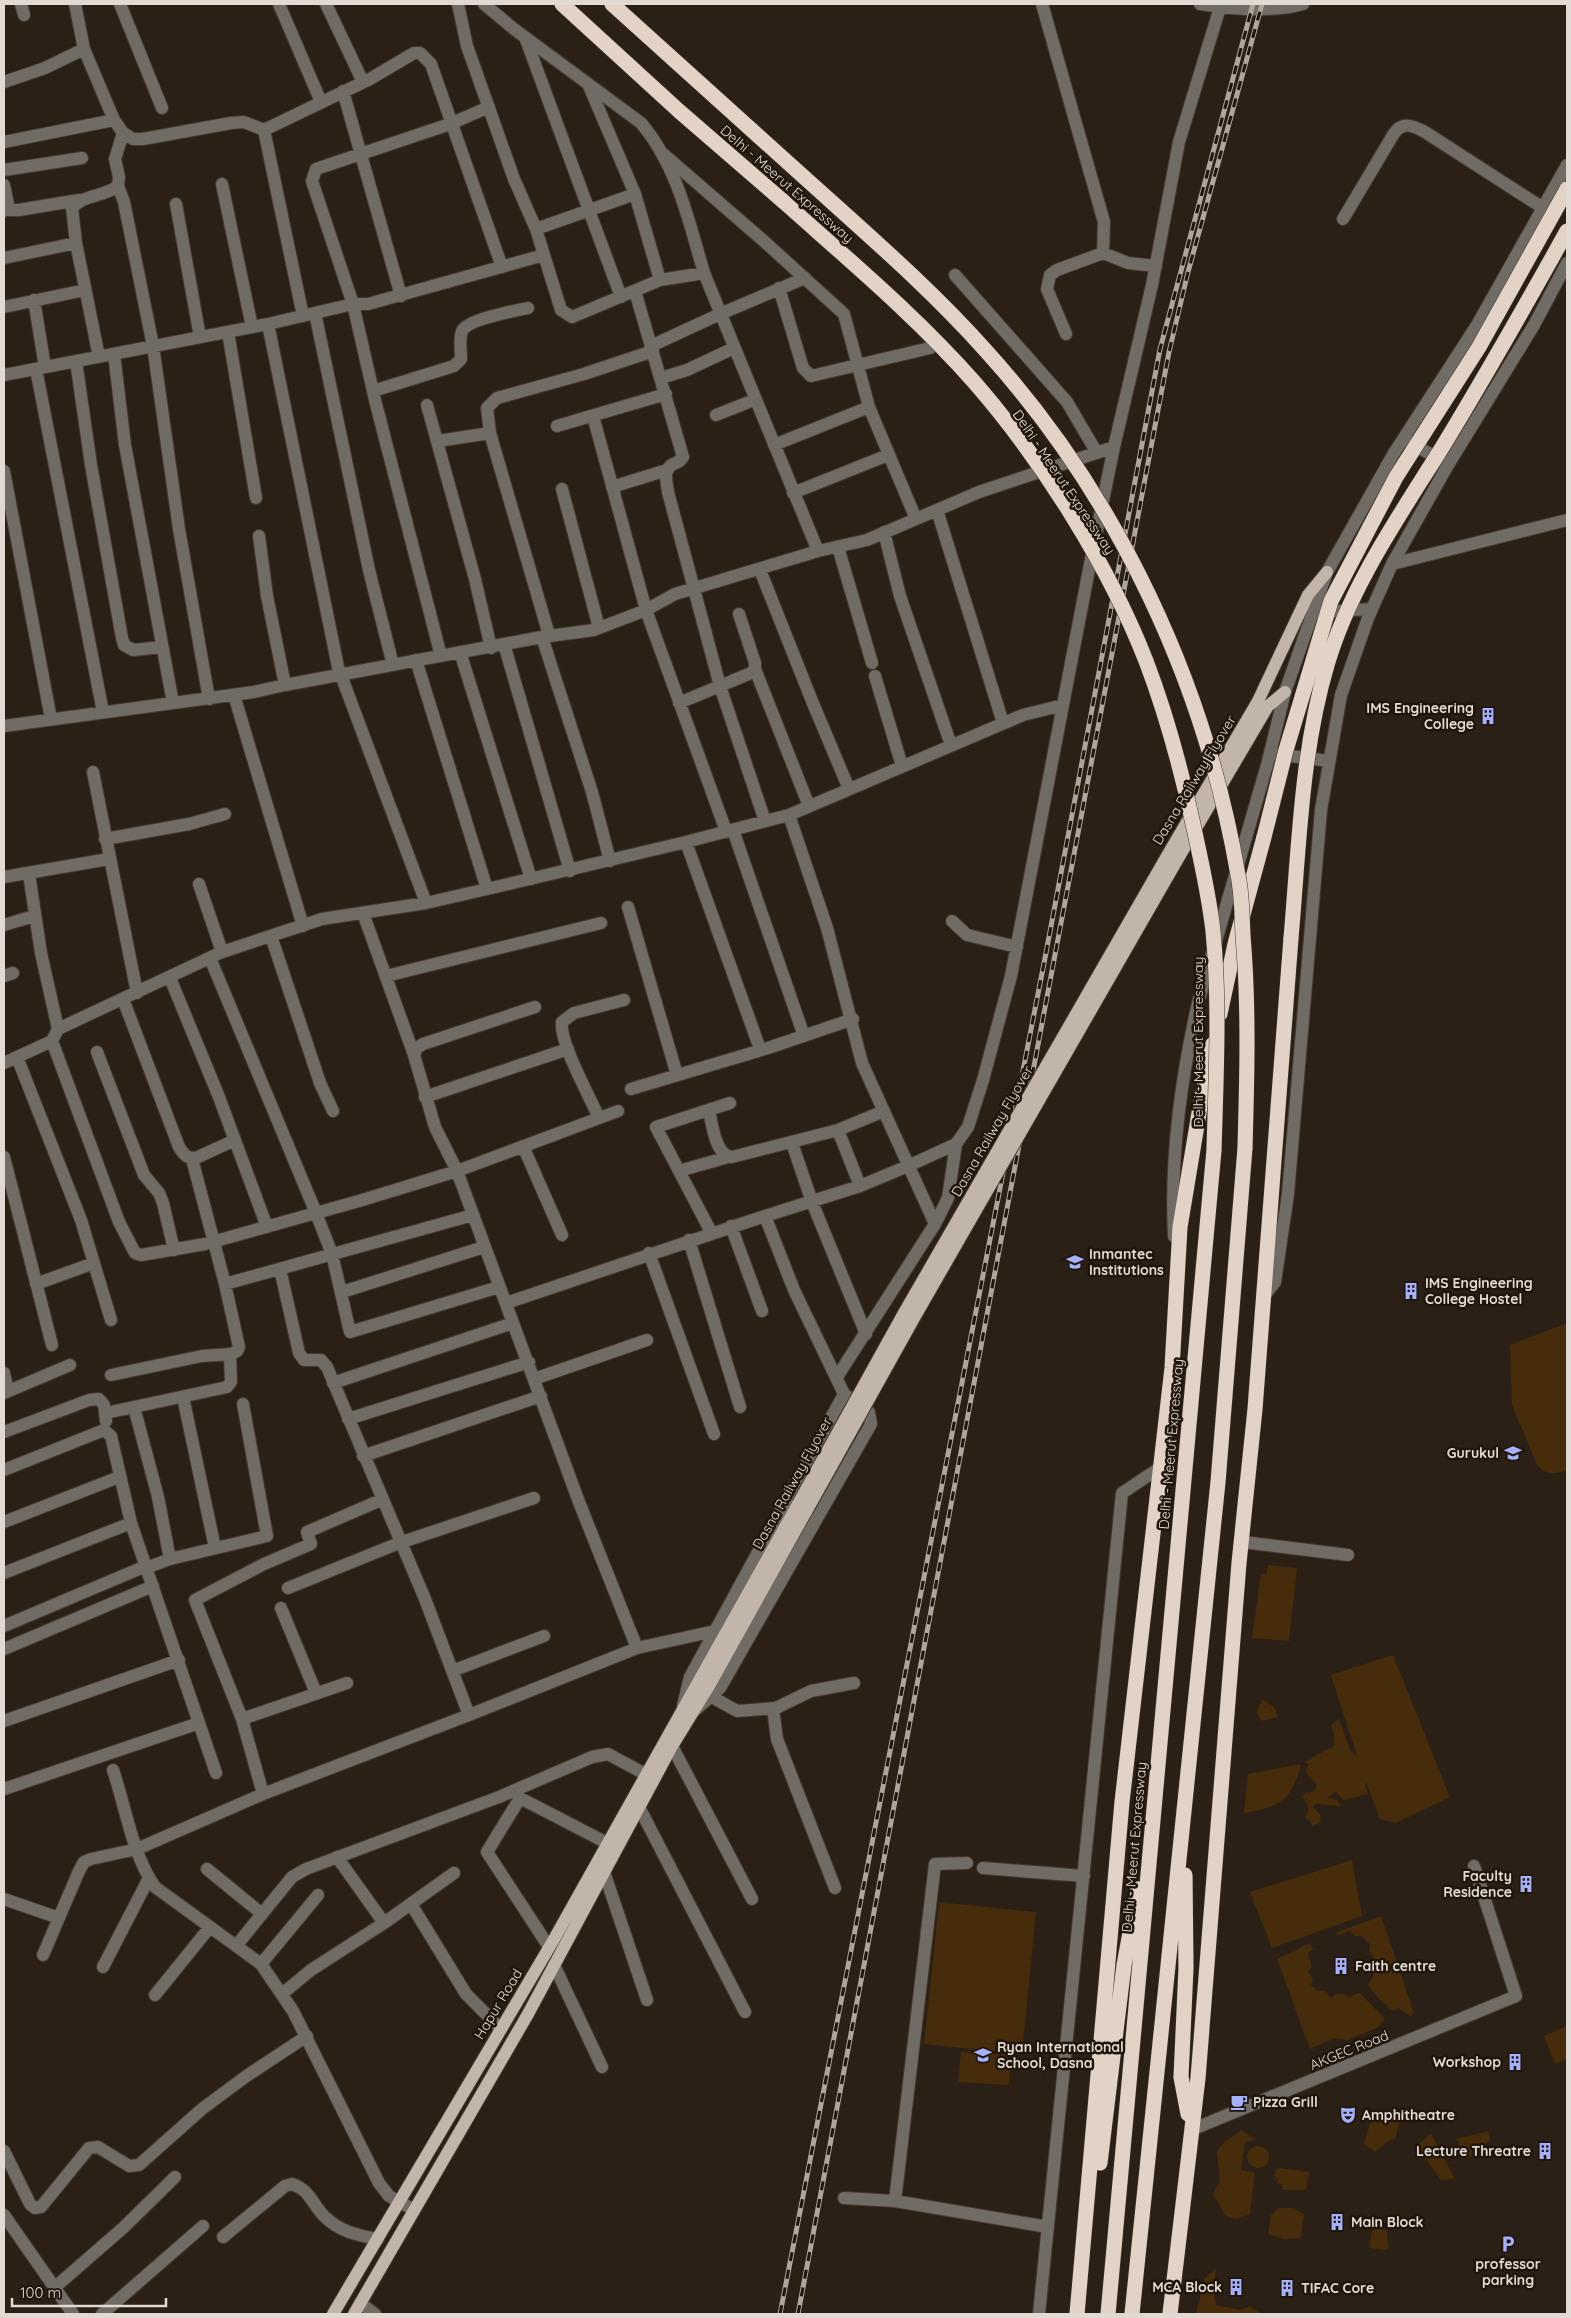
<svg xmlns="http://www.w3.org/2000/svg" width="1571" height="2318" font-family="Quicksand,sans-serif">
  <style>
    .green { fill: #472c0b }
    .lines { fill: none; stroke-linecap: round; stroke-linejoin: round }
    .minor-casing { stroke: #443a2f; stroke-width: 14 }
    .major-casing { stroke: #443a2f; stroke-width: 14 }
    .highway-casing { stroke: #443a2f; stroke-width: 16 }
    .minor { stroke: #716b66; stroke-width: 12 }
    .major { stroke: #c2b6aa; stroke-width: 12 }
    .highway { stroke: #e2d3c6; stroke-width: 15 }
    .rail-casing { stroke: #aea69e; stroke-width: 5 }
    .rail { stroke: #20160c; stroke-width: 3; stroke-dasharray: 9; stroke-linecap: butt }
    .major-bridge-casing { stroke: #443a2f; stroke-width: 14; stroke-linecap: butt }
    .highway-bridge-casing { stroke: #443a2f; stroke-width: 16; stroke-linecap: butt }
    .major-bridge { stroke: #c2b6aa; stroke-width: 12 }
    .highway-bridge { stroke: #e2d3c6; stroke-width: 15 }
    .labels { text-anchor: middle; dominant-baseline: central; stroke-width: 5; stroke-linejoin: round; paint-order: stroke }
    .street-label { font-size: 14px; fill: #e1d9d2; stroke: #20160c }
    .poi-label { font-size: 14px; font-weight: bold; fill: #e1d9d2; stroke: #20160c; text-anchor: start }
  </style>
  <rect width="100%" height="100%" fill="#2a2015"/>
  <path class="green" d="M1567,1323V1470C1555,1475 1546,1475 1537,1465L1512,1405L1510,1345Z
    M1268,1565L1297,1568L1289,1641L1252,1638L1261,1574H1266Z
    M1393,1655L1450,1797L1396,1823L1380,1819L1366,1782L1365,1785L1368,1794L1343,1800L1336,1792L1328,1797L1337,1800L1341,1806L1316,1804L1313,1807L1321,1816L1320,1822L1312,1827L1310,1820L1305,1818C1311,1809 1308,1805 1302,1797L1306,1792H1313L1317,1786L1305,1771L1309,1764L1304,1762L1334,1746V1733L1331,1725L1339,1719L1350,1750L1357,1756L1331,1675Z
    M1262,1699L1274,1707L1278,1717L1261,1721L1257,1712Z
    M1301,1764C1292,1801 1279,1807 1244,1813L1248,1774Z
    M1352,1860L1362,1916L1272,1948L1250,1892Z
    M939,1902L1036,1912L1022,2054L924,2044Z
    M1381,1916L1414,2013L1410,2016L1399,2008L1393,2011L1379,1999L1368,1985L1374,1974L1368,1964L1374,1956L1369,1952L1370,1944L1362,1936H1355L1350,1931L1340,1935L1335,1933Z
    M1310,1943L1313,1949L1308,1953L1312,1967L1308,1971L1313,1979L1311,1985L1318,1991H1325L1331,1998L1336,1994H1344L1349,1998L1355,1994L1360,1993L1385,2019L1379,2027L1347,2040L1335,2038L1310,2049L1277,1959Z
    M1567,2026V2059L1555,2064L1544,2036Z
    M961,2052L1011,2055L1009,2085L958,2082Z
    M1374,2109L1383,2116L1402,2111L1406,2115L1399,2124L1395,2139H1391L1375,2152L1364,2144Z
    M1242,2130L1255,2140L1245,2142L1241,2170L1255,2173L1250,2214L1236,2219L1225,2215L1213,2194L1220,2181L1217,2151L1225,2141Z
    M1489,2131L1490,2140L1468,2158L1456,2149L1459,2143L1456,2139Z
    M1431,2134L1455,2179L1441,2180L1423,2155L1414,2148Z
    M1247 2157a11 11 0 1 1 22 0a11 11 0 1 1-22 0Z
    M1280,2168L1309,2172L1306,2190H1282L1283,2184L1277,2183L1279,2178L1275,2180V2170Z
    M1278,2208H1292L1304,2214L1301,2238L1284,2239L1268,2234L1271,2215Z
    M1373,2228L1387,2230L1388,2248L1383,2250L1369,2248Z
    M1216,2268L1214,2292L1216,2305L1240,2310L1250,2306L1260,2313L1196,2314L1204,2279Z"/>
  <g class="lines">
    <g class="minor-casing">
      <path id="minor" d="M21,4L24,15
        M75,4L84,49L114,120L123,133L133,139H143L231,123L244,122L264,130
        M120,4L162,108
        M279,4L321,102
        M326,4L363,82
        M458,4L467,46L514,179L536,229L544,255
        M484,4L514,29L641,123C677,165 689,222 704,273
        M1042,4L1104,222L1103,253
        M1200,4C1232,9 1271,13 1303,4
        M525,37L621,297
        M4,82L45,68L84,49
        M589,86L635,194L660,280
        M343,91L401,296
        M4,142L114,120
        M660,151L766,243L844,314L869,407L916,519
        M4,170L82,158
        M222,184L252,327
        M4,185L8,204L4,211
        M118,186L124,202L153,346L179,529L209,699
        M176,204L200,337
        M6,210H19L79,200
        M1343,219L1393,135C1402,121 1412,125 1425,132L1543,208
        M536,229L635,194
        M4,258L76,243
        M955,275L1067,402L1097,453
        M779,288L803,368L811,376L930,348
        M635,291L683,457C680,462 678,462 673,464C662,470 667,482 668,492L720,686L765,821
        M34,300L45,367
        M4,307L85,290
        M315,313L369,570L393,665
        M303,316L264,130L370,79L414,53H420L431,64L502,267
        M268,324L338,667L426,903
        M228,332L256,498
        M1066,334L1047,289L1050,275L1057,270L1103,253L1128,263L1156,266
        M651,346L720,314L805,278
        M114,354L125,445L173,703
        M99,357L76,243L72,208C84,194 104,197 118,186L119,177L115,159L123,133
        M76,361L91,465L122,638L124,645L133,650L162,647
        M36,369L103,712
        M4,375L268,324L353,304H368L544,255L561,310L572,317L660,280L704,273L818,551
        M661,378L687,370L734,348
        M373,391L454,366L461,359C461,350 459,339 462,331C468,319 514,311 528,308
        M427,405L475,579L491,648
        M716,415L754,400
        M593,416L646,610L726,831
        M557,426L666,394
        M438,441L490,433
        M1408,441L1442,461
        M774,445L869,407
        M4,471L51,719
        M612,487L667,470
        M562,489L599,628
        M793,493L888,455
        M937,510L1003,723
        M884,532L900,596L951,745
        M259,536L267,596L285,685
        M838,547L872,663
        M1392,564L1567,520
        M760,570L812,701L849,789
        M1320,612L1372,609
        M549,635L490,433L487,408L497,398L584,374L653,351
        M542,637L592,792L610,861
        M504,644L570,871
        M460,652L531,879
        M441,656L375,400L353,304L312,181L316,169L450,124L489,107
        M416,660L487,889
        M755,669L809,806
        M875,676L902,766
        M234,695L303,926
        M679,703L751,673L755,669V663L739,614
        M4,726L254,692L285,685L542,637L594,630L646,610L675,594L818,551L867,540L979,492L1114,447
        M1276,754L1329,761
        M93,772L137,993
        M789,815L827,928L862,1063L935,1224
        M733,830L804,1036
        M105,839L189,824L225,814
        M686,842L760,1049
        M29,874L41,953L58,1029
        M4,877L109,859
        M199,884L222,952
        M628,907L677,1075
        M363,913L414,1055
        M952,921L967,935L1017,947
        M4,925L34,916
        M271,936L320,1083L333,1111
        M210,958L316,1213L332,1254L350,1332L499,1287
        M4,976L13,973
        M386,976L601,923
        M170,978L219,1097L267,1227
        M123,999L179,1147C184,1155 188,1160 198,1157L235,1140
        M535,1007L423,1044L417,1048L414,1055L435,1127L457,1171L579,1502L637,1648
        M52,1041L119,1222L135,1253L141,1255L205,1244L359,1201L457,1171L618,1111
        M97,1052L144,1175L159,1193L163,1203L174,1250
        M17,1057L81,1220L111,1320
        M4,1063L52,1041L58,1029L222,952L322,919L426,903L487,889L686,842L789,815L1023,715L1063,705
        M631,1089L768,1048L853,1019
        M425,1097L568,1049
        M709,1110C712,1123 715,1156 732,1157L838,1130L884,1111
        M599,1118C590,1097 559,1042 562,1022L574,1013L624,1000
        M838,1130L860,1186
        M792,1143L812,1202L866,1334
        M523,1146L562,1235
        M4,1157L52,1345
        M679,1171L728,1157
        M731,1226L762,1311
        M711,1232L656,1127L730,1103
        M1174,1236C1170,1159 1181,1078 1198,1003L1267,765L1285,692L1327,572L1394,453L1477,325L1567,165
        M689,1240L740,1407
        M649,1253L714,1434
        M280,1269L299,1353L304,1360H321L327,1367L425,1599L469,1715
        M36,1284L94,1263
        M225,1284L473,1215
        M342,1292L484,1247
        M1264,1296L1275,1282L1288,1194L1321,810L1341,695L1368,618L1392,564L1448,465L1534,325L1567,263
        M506,1303L765,1216
        M4,1373L8,1391
        M111,1375L202,1356L230,1354
        M837,1377L935,1224L948,1198L956,1144
        M534,1379L647,1340
        M333,1383L513,1323
        M4,1393L70,1365
        M844,1394L869,1412L871,1424L720,1688L693,1712L683,1706L690,1677L844,1394L794,1290L765,1216L860,1186L908,1166L956,1144L968,1127L983,1080L1011,976L1091,559L1114,447L1152,285L1179,142L1221,4
        M183,1397L215,1548
        M134,1407L158,1497L170,1559L146,1568
        M106,1413L227,1387L231,1382L230,1355L237,1351L239,1347L225,1284L192,1159
        M348,1419L529,1362
        M4,1432L89,1400L99,1399L104,1405L106,1421
        M363,1456L541,1396
        M4,1470L104,1430L111,1436L131,1523L216,1773
        M4,1522L119,1477
        M1243,1542L1348,1555
        M170,1559L267,1536L243,1404
        M4,1573L131,1523
        M288,1588L399,1543L534,1498
        M281,1608L316,1693
        M4,1626L146,1566
        M4,1649L153,1586
        M452,1671L544,1636
        M712,1697L737,1711L776,1708L811,1691L854,1683
        M773,1709L777,1739L835,1888
        M242,1719L195,1600L264,1564L311,1544L307,1532L381,1500
        M4,1721L179,1660
        M672,1746L752,1899
        M113,1770C126,1808 132,1854 155,1887L261,1964L293,2011L379,2183L389,2196L414,2210
        M4,1789L199,1723
        M263,1794L242,1719L347,1683
        M639,1807L745,2012
        M337,1857L384,1923
        M967,1863L935,1864L895,2201L1048,2227
        M983,1868L1084,1876
        M207,1869L262,1914
        M604,1872L647,2000
        M4,1899L59,1918
        M411,1904L466,1994L501,2029
        M236,1946L292,1877L306,1869L499,1797L592,1757L608,1754L645,1774
        M549,1947L487,1852L520,1798L607,1843
        M43,1955L79,1871L84,1862L91,1859L137,1849L263,1794L469,1715L637,1648L715,1631
        M261,1964L318,1895
        M554,1965L602,2067
        M103,1967L149,1878
        M282,1994L311,1970L384,1923L454,1873
        M155,1995L210,1927
        M1191,2130L1516,1996L1474,1866
        M4,2151L30,2204L35,2208L41,2207L89,2148L98,2147L129,2166L139,2165L202,2109L245,2077L307,2036
        M844,2198L895,2201
        M4,2215L73,2314
        M223,2237L285,2186L292,2184C310,2190 312,2204 324,2216C340,2232 357,2235 378,2239
        M54,2288L123,2228L175,2177
        M360,2303L375,2314
        M102,2314L203,2226
        M1039,2314L1122,1493L1161,1467"/>
    </g>
    <g class="major-casing">
      <path id="major" d="M1167,856L1258,701L1308,595L1327,572
        M1176,862L1268,706L1285,692
        M333,2314L553,1941L798,1504
        M354,2314L528,2014L672,1746L710,1684L807,1510"/>
    </g>
    <g class="highway-casing">
      <path id="highway" d="M562,4L679,111L784,202
        M612,4L805,178
        M1220,1014L1235,944L1264,837
        M1185,1875L1186,1968L1181,2077L1188,2114
        M1100,2163L1124,1965L1138,1889
        M1077,2314L1122,1802L1172,1368L1180,1227L1200,1107L1213,1044
        M1108,2314L1214,1150
        M1132,2314L1218,1482L1245,1148
        M1170,2314L1198,2078L1239,1563L1255,1409L1291,938"/>
    </g>
    <use href="#minor" class="minor"/>
    <use href="#major" class="major"/>
    <use href="#highway" class="highway"/>
    <g class="rail-casing">
      <path id="rail" d="M780,2314L1045,958L1160,349L1253,4
        M798,2314L1169,352L1188,272L1262,4"/>
    </g>
    <use href="#rail" class="rail"/>
    <g class="major-bridge-casing">
      <path id="major-bridge" d="M798,1504L904,1313L1167,856
        M807,1510L914,1318L1176,862"/>
    </g>
    <g class="highway-bridge-casing">
      <path id="highway-bridge" d="M805,178C867,234 931,289 987,352C1118,497 1205,683 1238,875C1242,894 1242,916 1243,936C1249,1007 1247,1077 1245,1148
        M784,202C849,260 917,317 975,383C1042,460 1109,566 1146,661C1166,713 1181,769 1193,824C1201,860 1209,895 1213,931C1220,1004 1216,1078 1214,1150
        M1264,837L1286,750L1331,601L1396,477L1479,347L1567,189
        M1291,938C1299,848 1301,753 1327,665C1350,586 1400,515 1443,446C1486,375 1527,303 1567,231"/>
    </g>
    <use href="#major-bridge" class="major-bridge"/>
    <use href="#highway-bridge" class="highway-bridge"/>
  </g>
  <defs>
    <g id="building-bare" transform="scale(1.35)"><path d="M-4-6H4V6H1V3H-1V6H-4ZM-2.5-4.3h1.7v1.8h-1.7ZM.8-4.3h1.7v1.8H.8ZM-2.5-1h1.7V.8h-1.7ZM.8-1h1.7V.8H.8Z" fill="#a5b1fc" stroke="#20160c" stroke-width="2.5" paint-order="stroke"/></g>
    <g id="university-bare" transform="scale(1.35)"><path d="M0-5L7-2L0 1L-7-2ZM-4 1L0 2.5L4 1V4Q0 6-4 4Z" fill="#a5b1fc" stroke="#20160c" stroke-width="2.5" paint-order="stroke"/></g>
    <g id="school-bare" transform="scale(1.35)"><path d="M0-5L7-2L0 1L-7-2ZM-4 1L0 2.5L4 1V4Q0 6-4 4Z" fill="#a5b1fc" stroke="#20160c" stroke-width="2.5" paint-order="stroke"/></g>
    <g id="cafe-bare" transform="scale(1.35)"><path d="M-5.5-4.5H6V0H3Q3 3.5 0 3.5H-2.5Q-5.5 3.5-5.5 0ZM3-3.2v2h1.7v-2ZM-6 4.5H4V6H-6Z" fill="#a5b1fc" stroke="#20160c" stroke-width="2.5" paint-order="stroke"/></g>
    <g id="theatre-bare" transform="scale(1.35)"><path d="M-5-5.5Q0-4 5-5.5V0Q5 5 0 6Q-5 5-5 0ZM-3.3-2.5H-1v1.5H-3.3ZM1-2.5H3.3v1.5H1ZM-2.8 1Q0 5.5 2.8 1Z" fill="#a5b1fc" stroke="#20160c" stroke-width="2.5" paint-order="stroke"/></g>
    <g id="parking-bare" transform="scale(1.35)"><path d="M-3.5-5.5H1a3.5 3.5 0 0 1 0 7H-1V5.5H-3.5ZM-1-3.4V-.6H.8a1.4 1.4 0 0 0 0-2.8Z" fill="#a5b1fc" stroke="#20160c" stroke-width="2.5" paint-order="stroke"/></g>
  </defs>
  <g fill-rule="evenodd">
    <use href="#building-bare" x="1488" y="716"/>
    <use href="#university-bare" x="1075" y="1262"/>
    <use href="#building-bare" x="1411" y="1291"/>
    <use href="#school-bare" x="1513" y="1453"/>
    <use href="#building-bare" x="1526" y="1884"/>
    <use href="#building-bare" x="1341" y="1966"/>
    <use href="#school-bare" x="983" y="2055"/>
    <use href="#building-bare" x="1515" y="2062"/>
    <use href="#cafe-bare" x="1239" y="2102"/>
    <use href="#theatre-bare" x="1348" y="2115"/>
    <use href="#building-bare" x="1545" y="2151"/>
    <use href="#building-bare" x="1337" y="2222"/>
    <use href="#parking-bare" x="1508" y="2244"/>
    <use href="#building-bare" x="1236" y="2287"/>
    <use href="#building-bare" x="1287" y="2288"/>
  </g>
  <g class="labels">
    <g class="street-label">
      <text transform="translate(787 184) rotate(41)">Delhi - Meerut Expressway</text>
      <text transform="translate(1064 482) rotate(56)">Delhi - Meerut Expressway</text>
      <text transform="translate(1194 780) rotate(-59)">Dasna Railway Flyover</text>
      <text transform="translate(1198 1042) rotate(-90)">Delhi - Meerut Expressway</text>
      <text transform="translate(992 1131) rotate(-60)">Dasna Railway Flyover</text>
      <text transform="translate(1171 1444) rotate(-85)">Delhi - Meerut Expressway</text>
      <text transform="translate(792 1483) rotate(-61)">Dasna Railway Flyover</text>
      <text transform="translate(1134 1847) rotate(-85)">Delhi - Meerut Expressway</text>
      <text transform="translate(498 2004) rotate(-59)">Hapur Road</text>
      <text transform="translate(1349 2050) rotate(-22)">AKGEC Road</text>
    </g>
    <g class="poi-label">
      <text x="1474" y="708" text-anchor="end">IMS Engineering<tspan x="1474" dy="16">College</tspan></text>
      <text x="1089" y="1254">Inmantec<tspan x="1089" dy="16">Institutions</tspan></text>
      <text x="1425" y="1283">IMS Engineering<tspan x="1425" dy="16">College Hostel</tspan></text>
      <text x="1499" y="1453" text-anchor="end">Gurukul</text>
      <text x="1512" y="1876" text-anchor="end">Faculty<tspan x="1512" dy="16">Residence</tspan></text>
      <text x="1355" y="1966">Faith centre</text>
      <text x="997" y="2047">Ryan International<tspan x="997" dy="16">School, Dasna</tspan></text>
      <text x="1501" y="2062" text-anchor="end">Workshop</text>
      <text x="1253" y="2102">Pizza Grill</text>
      <text x="1362" y="2115">Amphitheatre</text>
      <text x="1531" y="2151" text-anchor="end">Lecture Threatre</text>
      <text x="1351" y="2222">Main Block</text>
      <text x="1508" y="2264" text-anchor="middle">professor<tspan x="1508" dy="16">parking</tspan></text>
      <text x="1222" y="2287" text-anchor="end">MCA Block</text>
      <text x="1301" y="2288">TIFAC Core</text>
    </g>
  </g>
  <rect width="1571" height="2318" fill="none" stroke="#e1d9d2" stroke-width="10"/>
  <path d="M12 2298v8h154v-8" fill="none" stroke="#e1d9d2" stroke-width="2.5"/>
  <text x="20" y="2298" font-size="15" fill="#e1d9d2" stroke="#20160c" stroke-width="4" paint-order="stroke">100 m</text>
</svg>
